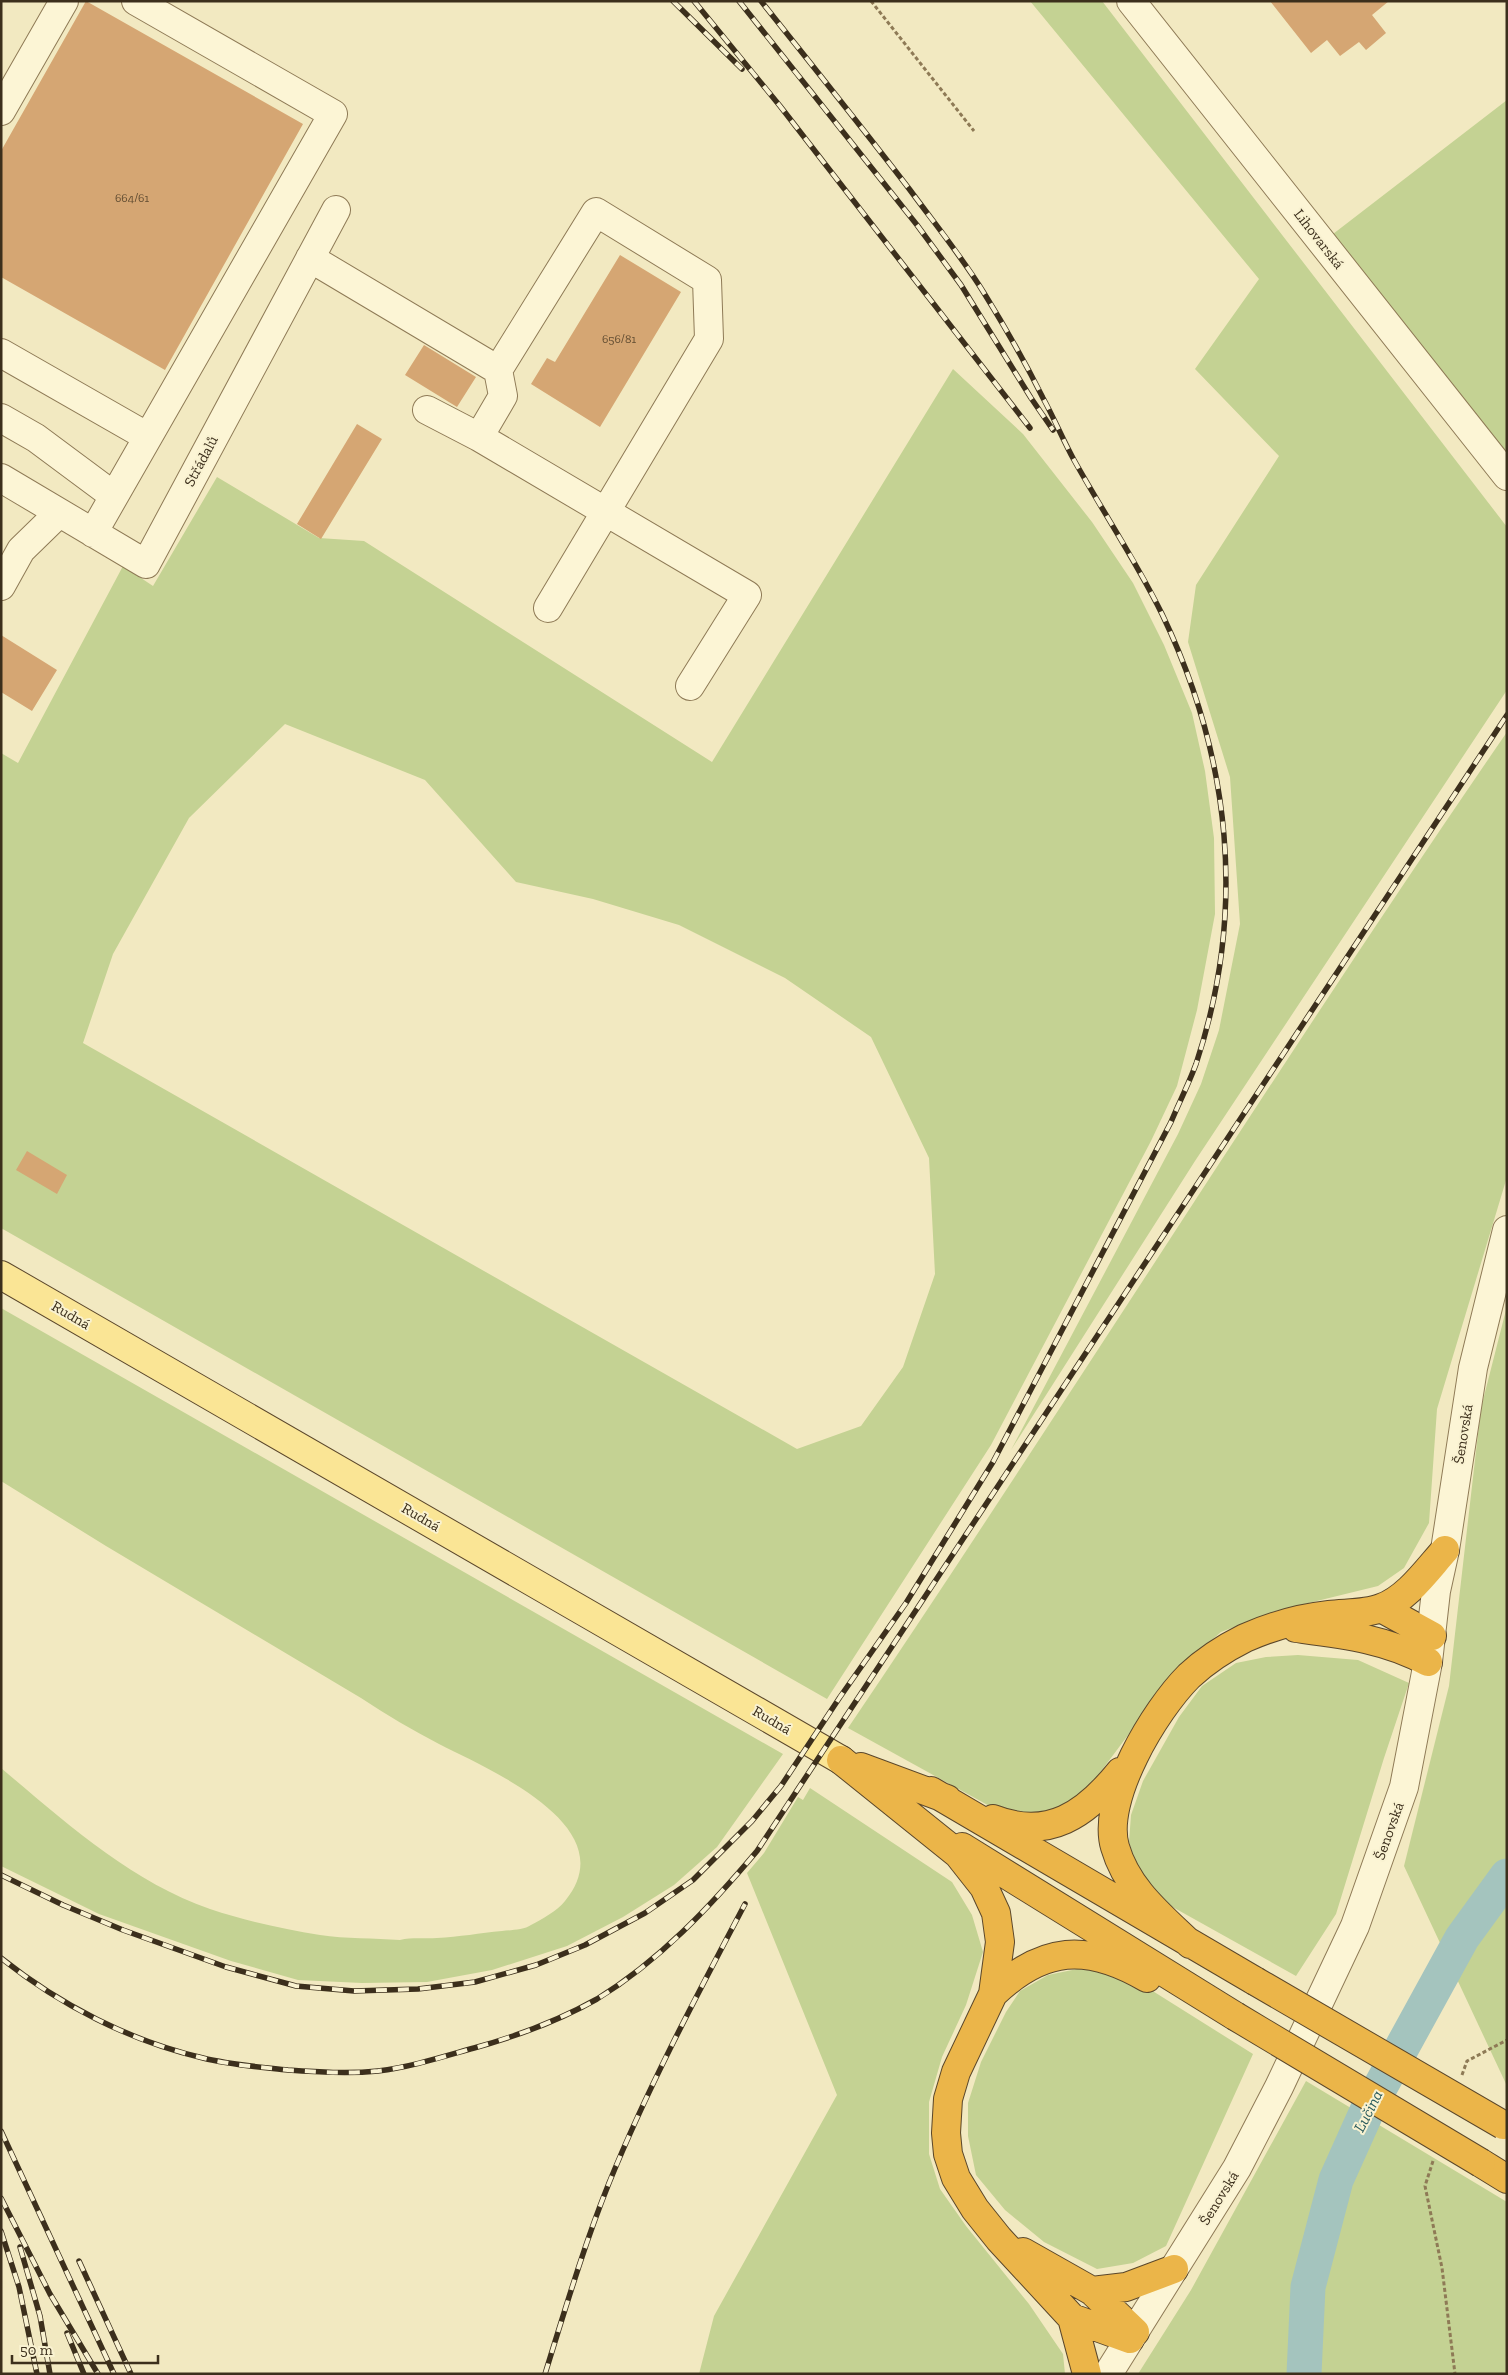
<svg xmlns="http://www.w3.org/2000/svg" width="1508" height="2375" font-family="'Zilla Slab',serif">
  <style>
    .green { fill: #c4d293; fill-rule: evenodd }
    .lines { fill: none; stroke-linecap: round; stroke-linejoin: round }
    .river { stroke: #a4c4be; stroke-width: 35 }
    .building { fill: #d5a673 }
    .minor-casing { stroke: #8e7a56; stroke-width: 30 }
    .major-casing { stroke: #5b472b; stroke-width: 30 }
    .highway-casing { stroke: #5b472b; stroke-width: 30 }
    .path { stroke: #8e7a56; stroke-width: 3; stroke-dasharray: 4 2.5; stroke-linecap: butt }
    .minor { stroke: #fcf5d5; stroke-width: 28 }
    .major { stroke: #fae595; stroke-width: 28 }
    .highway { stroke: #ebb549; stroke-width: 28 }
    .rail-casing { stroke: #3c2f1c; stroke-width: 5.5 }
    .rail { stroke: #f9f2d1; stroke-width: 4; stroke-dasharray: 11; stroke-linecap: butt }
    .highway-bridge-casing { stroke: #5b472b; stroke-width: 30; stroke-linecap: butt }
    .highway-bridge { stroke: #ebb549; stroke-width: 28 }
    .labels { text-anchor: middle; dominant-baseline: central; stroke-width: 4; stroke-linejoin: round; paint-order: stroke }
    .number-label { font-size: 12px; fill: #624d32 }
    .street-label { font-size: 15px; fill: #3c2f1c; stroke: #f9f2d1 }
    .water-label { font-size: 16px; font-style: italic; fill: #2a5b5d; stroke: #f9f2d1 }
  </style>
  <rect width="100%" height="100%" fill="#f2e9c1"/>
  <path class="green" d="M1030,1H1102L1507,527V690L1195,1161L1011,1450L1178,1134L1201,1084L1219,1030L1240,924L1230,777L1188,642L1196,585L1279,456L1195,369L1259,279Z
    M1507,100V455L1333,234Z
    M953,369L1023,434L1092,522L1133,583L1164,645L1192,713L1205,771L1214,838L1215,914L1197,1010L1177,1086L1151,1141L991,1445L827,1699L1,1228V753L18,763L123,566L153,586L217,477L319,538L364,541L712,762ZM285,724L425,780L516,882L593,899L679,925L785,978L871,1037L929,1158L935,1274L903,1367L861,1426L797,1449L83,1043L113,954L189,818Z
    M1507,732V1177L1437,1409L1429,1523L1404,1568L1378,1586L1276,1611L1221,1632L1176,1671L1087,1790L1063,1810L1028,1814L993,1808L848,1728C1071,1398 1281,1060 1507,732Z
    M1507,1306V2086L1404,1866L1449,1686L1481,1408Z
    M1,1308L783,1754L717,1847L674,1885L623,1917L567,1946L492,1970L427,1982L362,1983L298,1980L231,1961L99,1914L1,1866V1768C65,1822 130,1881 210,1909C246,1921 283,1929 320,1935C346,1939 374,1938 400,1940C412,1937 425,1939 437,1938C459,1937 480,1933 502,1931C510,1930 524,1930 531,1925C542,1919 557,1911 565,1901C626,1827 490,1770 439,1744C412,1730 387,1715 361,1698L106,1546L1,1481Z
    M1298,1655L1358,1660L1409,1683L1384,1758L1336,1914L1296,1976L1169,1905L1139,1873L1129,1842L1131,1815L1143,1781L1179,1717L1202,1686L1236,1663L1266,1657Z
    M810,1788L952,1882L972,1915L983,1952L966,2005L942,2057L929,2102V2154L940,2189L966,2226L1029,2304L1063,2354L1065,2374H699L714,2316L837,2095L747,1873L764,1853L798,1797L803,1800Z
    M1077,1969L1124,1973L1253,2054L1166,2246L1133,2263L1097,2269L1044,2242L1005,2210L976,2175L968,2136V2103L981,2062L1006,2012L1020,1991L1048,1975Z
    M1306,2081L1507,2202V2374H1138L1191,2290Z"/>
  <g class="lines">
    <path class="river" d="M1304,2374L1308,2287L1336,2180L1367,2111L1462,1938L1507,1876"/>
  </g>
  <path class="building" d="M86,1L303,124L165,370L1,277V151Z
    M1270,1H1389L1372,15L1386,33L1366,50L1359,42L1340,56L1327,40L1311,53Z
    M620,255L681,292L600,427L531,384L547,358L555,362Z
    M424,345L476,377L457,407L405,375Z
    M357,424L382,439L321,539L297,524Z
    M1,635L57,670L32,711L1,692Z
    M27,1151L67,1175L57,1194L16,1170Z"/>
  <g class="lines">
    <g class="minor-casing">
      <path id="minor" d="M1131,1L1507,476
        M1,111L64,1
        M310,258L498,370L596,212L707,280L709,339L548,608
        M1,353L148,437
        M427,410L479,437L747,595L690,686
        M1,418L36,438L114,496
        M479,437L503,396L498,370
        M1,478L146,564L336,210
        M93,533L333,114L136,1
        M1,586L21,550L59,513
        M1108,2374L1237,2168L1279,2087L1355,1926L1404,1787L1428,1662L1436,1591L1445,1550L1473,1368L1507,1230"/>
    </g>
    <g class="major-casing">
      <path id="major" d="M1,1275L841,1760"/>
    </g>
    <g class="highway-casing">
      <path id="highway" d="M1381,1608L1432,1636
        M1296,1628C1342,1634 1387,1639 1428,1662
        M841,1760L958,1854L984,1887L996,1913L1000,1942L993,1994L956,2072L948,2099L946,2133L948,2154L956,2178L975,2209L999,2239L1072,2318L1087,2374
        M861,1767L947,1799
        M931,1791L1255,1981
        M993,1819C1049,1841 1086,1814 1120,1772
        M962,1847L1235,2016
        M1190,1944C1160,1915 1127,1889 1115,1847C1101,1799 1155,1710 1189,1676C1205,1661 1225,1648 1245,1638C1270,1627 1301,1618 1329,1615C1345,1613 1366,1614 1381,1608C1407,1599 1427,1570 1445,1550
        M993,1994C1043,1946 1087,1943 1147,1978
        M1481,2163L1507,2179
        M1023,2252L1092,2291L1135,2332
        M1092,2291L1126,2287L1174,2269
        M1072,2318L1130,2339"/>
    </g>
    <path class="path" d="M871,1L974,131
      M1462,2075L1467,2061L1507,2040
      M1433,2161L1425,2186L1442,2268L1455,2374"/>
    <use href="#minor" class="minor"/>
    <use href="#major" class="major"/>
    <use href="#highway" class="highway"/>
    <g class="rail-casing">
      <path id="rail" d="M673,1L742,69
        M694,1L780,106L1030,428
        M739,1L917,225L961,285L1031,398L1053,430
        M1,1875L63,1905L123,1930L226,1967L296,1986L354,1991L418,1989L475,1982L536,1965L585,1945L645,1913L693,1880L752,1821L781,1786L840,1697L906,1603L993,1462L1171,1122C1179,1103 1189,1083 1196,1064C1247,911 1231,758 1162,614C1136,561 1103,512 1074,460C1063,440 1054,418 1043,398C1025,362 1005,327 984,293C962,257 935,224 910,190C861,126 811,64 761,1
        M1,1958C60,2005 130,2041 203,2058C231,2065 260,2067 288,2070C318,2072 348,2074 378,2071C411,2067 442,2057 474,2048C514,2037 560,2020 597,1999C659,1961 710,1907 757,1851L1507,715
        M1,2131L114,2374
        M1,2198L50,2294L98,2374
        M1,2231L19,2287L37,2374
        M20,2247L40,2316L50,2374
        M79,2261L131,2374
        M67,2333L84,2374
        M545,2374C565,2310 584,2245 609,2183C648,2087 697,1995 745,1904"/>
    </g>
    <use href="#rail" class="rail"/>
    <g class="highway-bridge-casing">
      <path id="highway-bridge" d="M1255,1981L1503,2125
        M1235,2016L1481,2163"/>
    </g>
    <use href="#highway-bridge" class="highway-bridge"/>
  </g>
  <g class="labels">
    <g class="number-label">
      <text x="132" y="198">664/61</text>
      <text x="619" y="339">656/81</text>
    </g>
    <g class="street-label">
      <text transform="translate(1319 239) rotate(52)">Lihovarská</text>
      <text transform="translate(201 461) rotate(-62)">Střádalů</text>
      <text transform="translate(71 1315) rotate(30)">Rudná</text>
      <text transform="translate(1463 1434) rotate(-81)">Šenovská</text>
      <text transform="translate(421 1517) rotate(30)">Rudná</text>
      <text transform="translate(772 1720) rotate(30)">Rudná</text>
      <text transform="translate(1389 1831) rotate(-70)">Šenovská</text>
      <text transform="translate(1219 2198) rotate(-58)">Šenovská</text>
    </g>
    <g class="water-label">
      <text transform="translate(1368 2111) rotate(-63)">Lučina</text>
    </g>
  </g>
  <rect width="1508" height="2375" fill="none" stroke="#3c2f1c" stroke-width="5"/>
  <path d="M12 2355v8h146v-8" fill="none" stroke="#3c2f1c" stroke-width="2.5"/>
  <text x="20" y="2355" font-size="15" fill="#3c2f1c" stroke="#f9f2d1" stroke-width="4" paint-order="stroke">50 m</text>
</svg>
